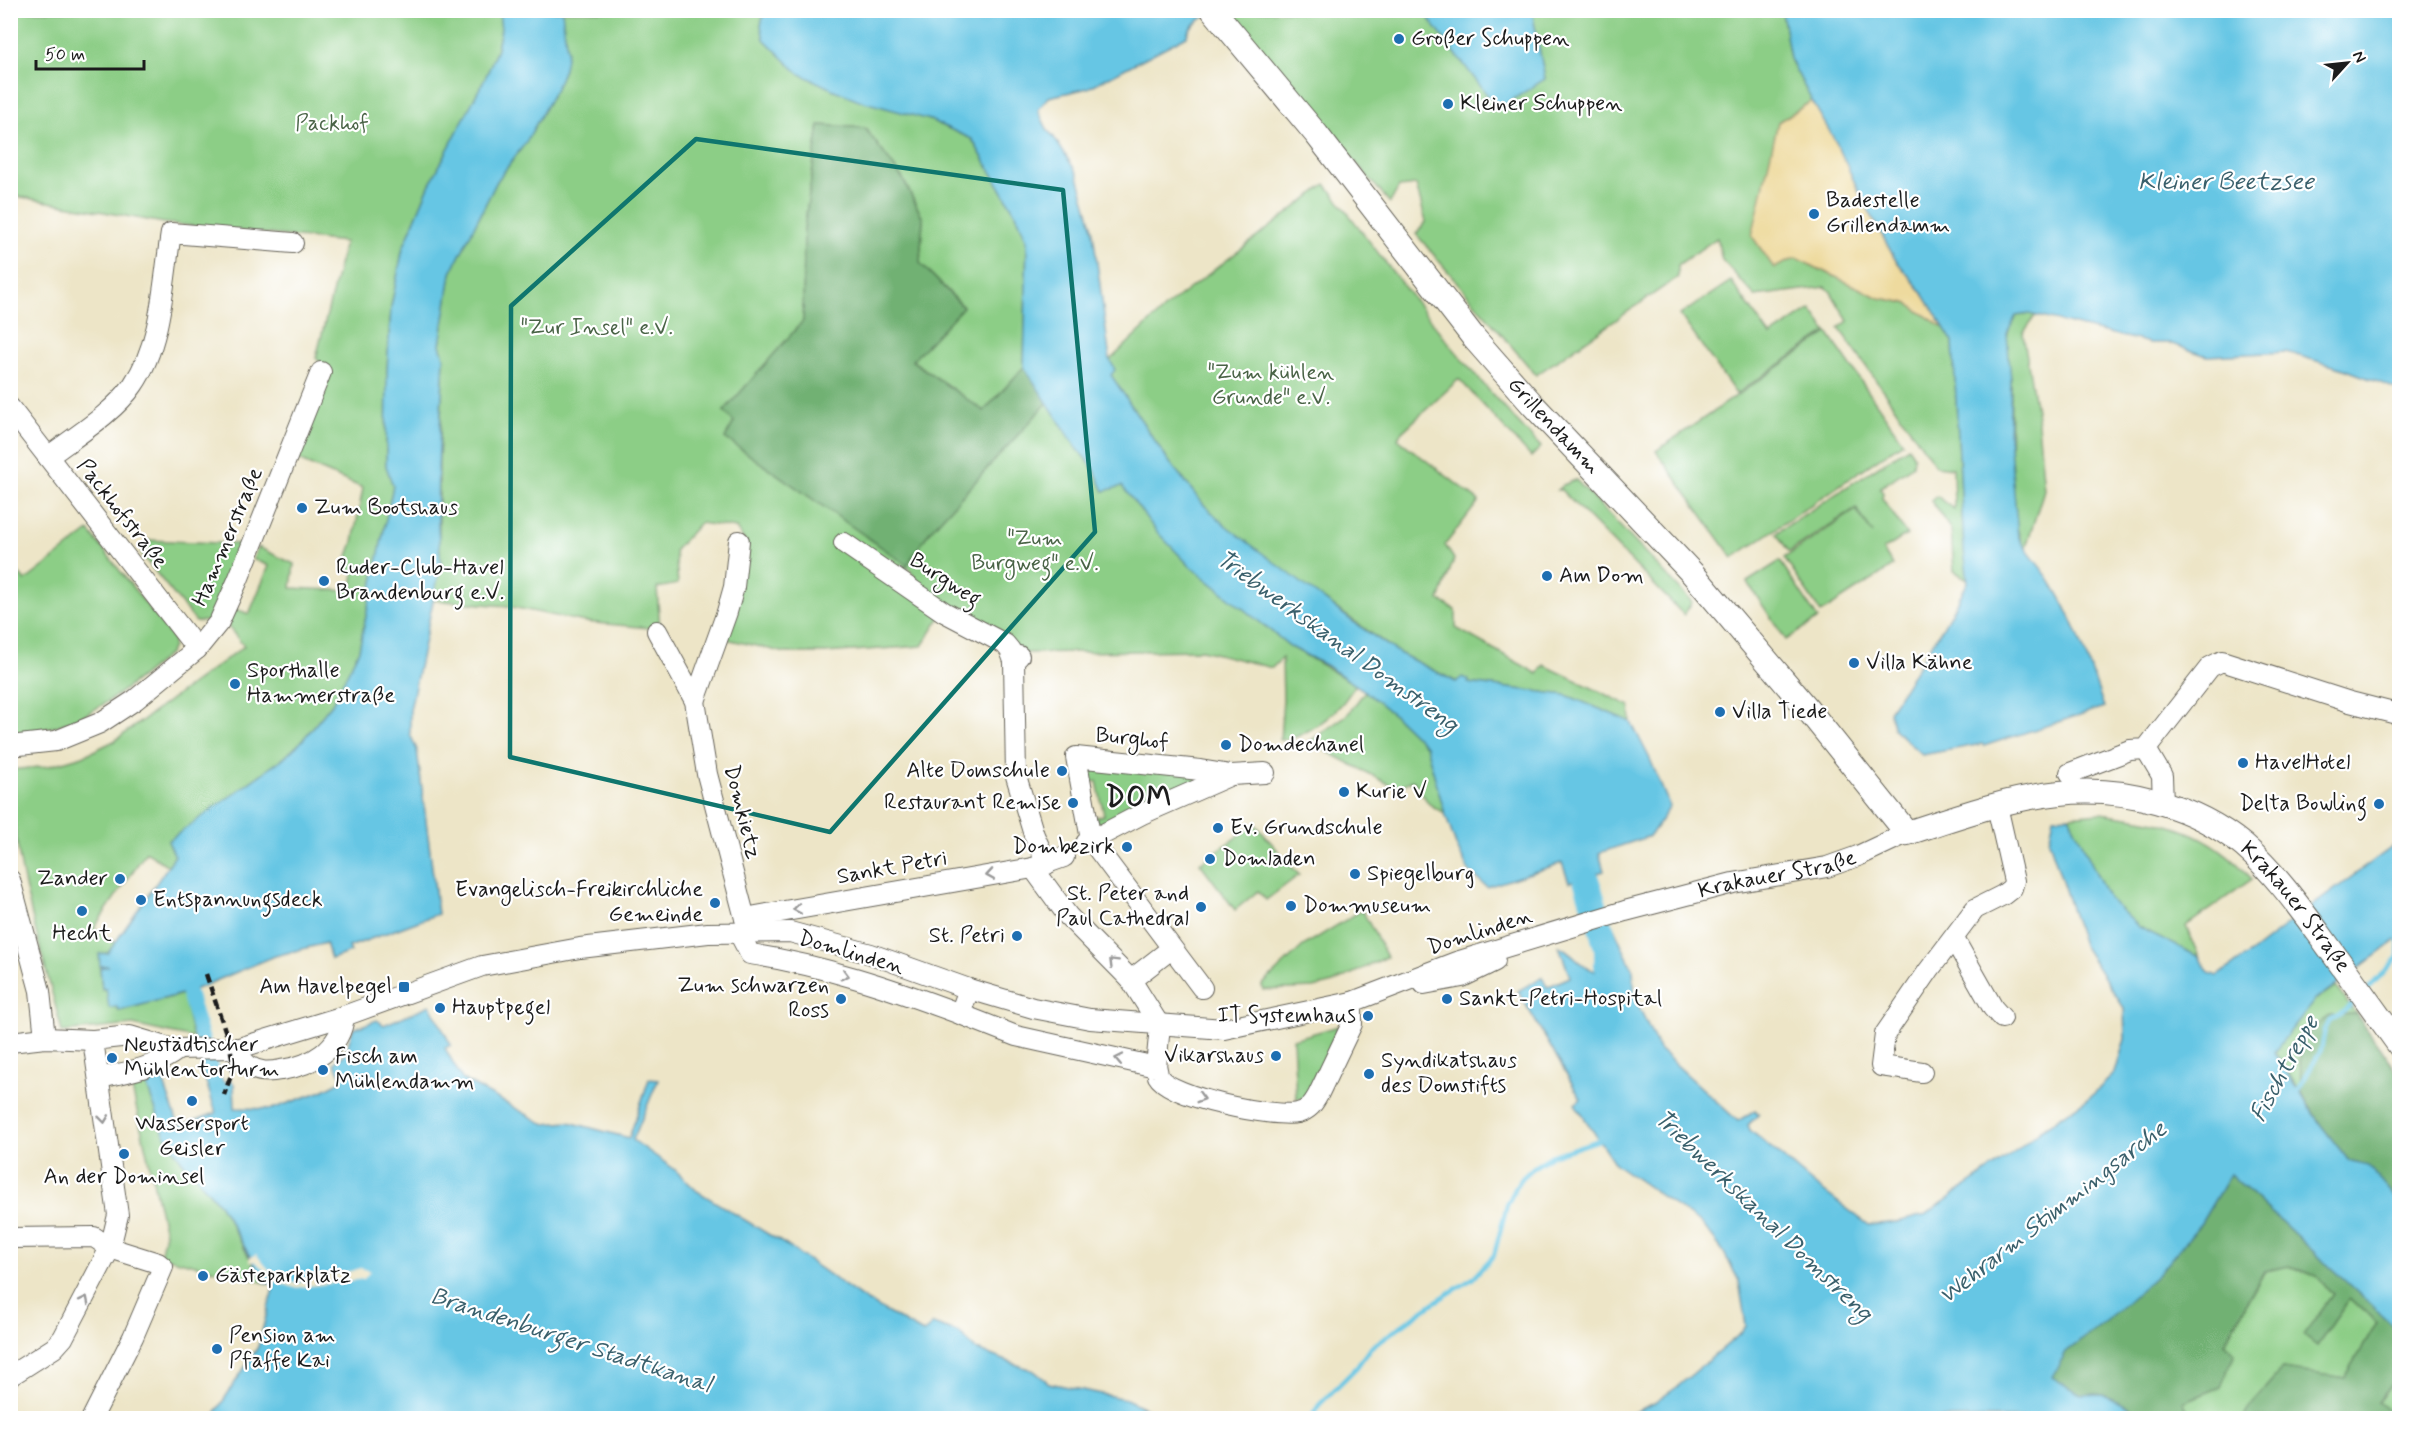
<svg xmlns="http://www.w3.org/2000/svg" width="2410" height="1429" font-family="Mynerve,sans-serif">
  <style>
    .green { fill: #8cce86; stroke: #547551; stroke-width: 1.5 }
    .forest { fill: #71b173; stroke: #466648; stroke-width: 1.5 }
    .sand { fill: #eeda9e; stroke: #857b5d; stroke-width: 1.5 }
    .water { fill: #66c6e4; stroke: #417180; stroke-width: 1.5 }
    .pier { fill: #ede5c7 }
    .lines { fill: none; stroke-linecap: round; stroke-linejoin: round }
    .stream { stroke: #66c6e4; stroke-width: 4.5 }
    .canal { stroke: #66c6e4; stroke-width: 15 }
    .river { stroke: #66c6e4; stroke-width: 26 }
    .minor-casing { stroke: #656258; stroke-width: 22 }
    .major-casing { stroke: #656258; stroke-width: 26 }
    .minor { stroke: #fff; stroke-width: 20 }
    .major { stroke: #fff; stroke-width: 24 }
    .rail { stroke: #1c1c1c; stroke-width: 4.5; stroke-dasharray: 9 4.5; stroke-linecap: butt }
    .oneway { stroke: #999 }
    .marked { fill: none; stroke: #0f766e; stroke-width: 4.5; stroke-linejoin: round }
    .poi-dot { fill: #1f6fb2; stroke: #fff; stroke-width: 2 }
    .labels { text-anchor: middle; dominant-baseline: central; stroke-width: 4.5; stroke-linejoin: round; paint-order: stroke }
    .poi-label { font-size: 22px; fill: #1c1c1c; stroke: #fff; text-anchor: start }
    .park-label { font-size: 22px; fill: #496346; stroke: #fff }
    .street-label { font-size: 22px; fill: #1c1c1c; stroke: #fff }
    .water-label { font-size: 24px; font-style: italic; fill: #3a606c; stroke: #fff }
    .district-label { font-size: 28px; font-weight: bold; letter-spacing: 1.5px; fill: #1c1c1c; stroke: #fff }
  </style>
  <rect width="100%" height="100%" fill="#fff"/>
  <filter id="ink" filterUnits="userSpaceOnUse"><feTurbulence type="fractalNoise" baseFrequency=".0167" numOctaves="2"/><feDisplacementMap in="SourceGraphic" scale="12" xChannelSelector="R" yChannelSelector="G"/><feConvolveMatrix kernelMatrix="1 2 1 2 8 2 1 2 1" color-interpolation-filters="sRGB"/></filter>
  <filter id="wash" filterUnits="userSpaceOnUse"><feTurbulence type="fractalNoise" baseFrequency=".008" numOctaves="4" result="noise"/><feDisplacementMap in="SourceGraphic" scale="24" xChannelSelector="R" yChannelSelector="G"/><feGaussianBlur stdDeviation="1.35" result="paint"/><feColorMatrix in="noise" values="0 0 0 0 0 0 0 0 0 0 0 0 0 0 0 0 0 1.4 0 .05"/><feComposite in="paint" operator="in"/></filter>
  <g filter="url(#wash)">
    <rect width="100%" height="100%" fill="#ede5c7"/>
    <path class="green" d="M10,11H499L501,29L497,49L488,72L429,186L403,248L391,307L387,370L386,466L393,486L359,650L332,704L301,742L285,757L168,841L175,856L168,866L146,852L94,928L115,943L108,953L99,954L108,966L100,968L102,989L106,988L119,1011L183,994L193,1038L133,1025L62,1032C41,945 11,860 11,770L49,766L83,756L114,741L244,646L225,623L233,608L249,614L269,566L253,559L258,547L294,564L291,588L352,591L354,572L343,570L353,542L363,488L296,459L331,373L316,358L345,242L164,223L11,195Z
      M562,11H764L761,26L930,120L972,139L1017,216L1027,241L1024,367L984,411L912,360L963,306L920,263L923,219L903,179L865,128L819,125L804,229L803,321L724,411L734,422L725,438L905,563L916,598L942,615L922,646L825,653H786L726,639L745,542L736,528L700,523L675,550L678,584L657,588L660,629L585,622L507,606L432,600L441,563L439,544V461L444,357L440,345L451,273L497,181L526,142L556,88L564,69Z
      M1228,11H1431L1429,19L1545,78L1532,11H1782L1790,59L1812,101L1778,122L1796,258L1880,298L1907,303L1947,330L1953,342L1964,550L1969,580L1954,571L1951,530L1931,501L1937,496L1954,509L1953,468L1936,466L1839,328L1848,321L1831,292L1826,287L1755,296L1722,260L1717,238L1678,265V277L1536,375L1416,234L1426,222L1416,185L1399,187L1390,203Z
      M1326,184C1394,274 1462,366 1541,447L1531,457L1459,379L1400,434L1398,439L1479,501L1445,545L1454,559L1439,600L1456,610V628L1538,674L1544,665L1630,706L1631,722L1566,695L1457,682L1399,653L1277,566L1225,525L1203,504L1167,459L1110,374L1114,370L1110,360L1167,306Z
      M1731,281L1770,336L1811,309L1827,332L1736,394L1680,315Z
      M2029,314L2036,315L2023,333L2038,423L2044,490L2025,550C2004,508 2012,428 2011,380C2010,366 2004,347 2008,333C2009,328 2013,322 2016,316Z
      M1828,333L1903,442L1733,558L1656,451Z
      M1048,402L1076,447L1094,469L1104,491L1122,485L1157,531L1191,567L1291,647L1356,685C1350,692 1345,702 1338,708C1326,721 1297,741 1280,740L1283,700L1282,658L1272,668L1202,650L1022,653L923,591L907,565L930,531Z
      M1908,447L1914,456L1913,465L1880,488L1883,493L1882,498L1907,535L1883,550L1893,566L1821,613L1784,558L1856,510L1873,534L1856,508L1789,552L1776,533Z
      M1576,480L1692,602L1684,615L1561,490H1557L1563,485Z
      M89,531L173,639V647L169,654C135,682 102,711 60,725C45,730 29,731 14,733L11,698V563L25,581Z
      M146,540L242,544L213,616L208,621L196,622L141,554Z
      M1780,561L1818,619L1786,640L1747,582Z
      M1365,691L1393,714L1426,746L1445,814L1429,804L1413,780L1396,788L1309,742L1348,714Z
      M1086,761L1197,773L1198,781L1101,824L1094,821L1092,818L1104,815L1097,781L1086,783Z
      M2100,813C2164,822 2207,827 2252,879L2186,926L2199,957L2139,927L2108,898L2069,816Z
      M1255,824L1299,875L1266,900L1258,891L1235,910L1200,863Z
      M1362,910L1387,957L1333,983L1314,988L1263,990L1262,985L1303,946Z
      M2336,986L2356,1014L2330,1015L2300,1040L2301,1092L2274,1051L2314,1001Z
      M1339,1026L1312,1091L1301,1099L1296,1098L1293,1039Z
      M143,1075L165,1136L182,1161L220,1205L253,1264L274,1285L160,1256L165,1233L130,1080Z
      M2289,1266L2316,1276L2333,1294L2304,1335L2317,1346L2350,1298L2377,1323L2345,1378L2282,1369L2251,1404L2244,1418H2191L2183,1402L2221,1387L2224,1344L2265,1271Z
      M2399,1375V1418L2377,1403Z"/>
    <path class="forest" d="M819,125L865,128L903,179L923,219L920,263L963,307L912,361L984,411L1024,367L1048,402L930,531L907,565L725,438L734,422L724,411L803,321L804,229Z
      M2356,1014L2399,1074V1202L2368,1167L2349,1161L2320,1124L2301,1092L2300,1040L2330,1015Z
      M2230,1174L2399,1331V1375L2377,1402L2399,1418H2244L2251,1404L2282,1369L2345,1378L2377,1323L2350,1298L2317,1346L2303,1335L2333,1294L2316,1276L2289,1266L2264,1271L2224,1343L2235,1353L2221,1387L2183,1402L2191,1418H2151L2102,1394L2081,1395L2051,1378L2066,1352L2105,1322L2158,1274L2201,1223Z"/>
    <path class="sand" d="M1812,101L1838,144L1859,192L1895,259L1922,292L1947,330L1907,303L1880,298L1796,258L1774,268L1752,236L1778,122Z"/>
    <path class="water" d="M764,10L1217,11C1206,17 1189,22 1187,36L1088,88L1049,97L1038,110L1048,131L1053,136L1077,173L1092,225L1110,360L1115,370L1111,375L1167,459L1203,504L1225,525L1356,624L1399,653L1456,682L1462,677L1469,680L1468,683L1566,695L1631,722L1650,759L1670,807L1650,836L1599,853L1604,871L1569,882L1562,863L1487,887L1469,871L1457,848L1445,814L1426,746L1393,714L1365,691L1327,666L1291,647L1191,567L1157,532L1122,486L1104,491L1094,469L1076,447L1024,367L1027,241L1017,216L972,139L930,120L864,102L834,90L798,73L764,39L761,26Z
      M499,11H562L567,52L564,69L556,88L526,142L497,181L451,273L440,345L444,357C441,425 433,495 441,563L410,710V734L417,750L438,914L349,947L351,952L331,959L326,943L275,956L189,992L119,1011L117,1007L109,1008L106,988L102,989L100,968L108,966H100L99,954L108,953L175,856L168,841L285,757L301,742L332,704L359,650L393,486L386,466L387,370L391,307L403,248L429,186L488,72L497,49L501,29Z
      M1431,11H1532L1545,79L1498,109L1429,19Z
      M1782,11H2399V390L2344,369L2286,352L2207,356L2169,343H2150L2029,314L2016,316L2007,334L2011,380L2009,436L2018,536C2027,553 2041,566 2051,582C2076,620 2089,665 2104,707L1984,746L1982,744L1922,755L1894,729L1889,711L1943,627L1968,582L1964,550L1953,342L1922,292L1895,259L1859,192L1837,144L1812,101L1790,59Z
      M2069,816L2108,898L2139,927L2199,957L2209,973L2217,976L2240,961L2289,923L2399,842V938L2314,1001L2274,1052L2320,1124L2349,1161L2368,1166L2399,1202V1331L2230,1174L2201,1223L2158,1274L2105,1322L2066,1352L2052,1377L2081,1395L2102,1394L2151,1418H1622L1654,1403L1677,1387L1741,1333L1746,1326L1739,1281L1723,1251L1703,1225L1615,1164L1575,1104L1581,1099L1518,991L1542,977L1547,987L1570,977L1559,946C1575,953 1581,968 1596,971L1600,964L1594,934L1614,928L1633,970L1635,998L1659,1049L1738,1121L1755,1110L1759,1114L1748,1125L1750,1130L1815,1185L1869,1225L1897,1222L1925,1215L2019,1149L2041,1130L2088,1099L2115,1073L2125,1039L2124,1008L2083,945L2049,841L2054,817Z
      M430,1005L451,1045L445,1048L462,1079L544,1124L569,1122L629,1138L649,1079L658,1080L633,1140L674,1169L697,1191L786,1245L867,1301L923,1333L933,1324L959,1333L977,1350L1034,1371L1049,1383L1126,1399L1166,1418H212L258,1347L274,1285L265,1282L220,1205L182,1161L165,1136L143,1075H161L179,1126L216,1113L201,1066L215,1065L217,1069L215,1072L224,1082L228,1083L229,1079L234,1084L235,1108L272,1109L322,1091L343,1080L334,1063L345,1054L353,1029L377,1020L384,1025Z"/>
    <path class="pier" d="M256,1254L270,1271L280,1278L295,1283H301V1278L351,1271L360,1268L370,1271L364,1279L295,1288L275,1281L255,1261L251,1263L249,1258Z"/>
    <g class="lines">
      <path class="stream" d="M2368,989L2398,957L2399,938L2397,935
        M2296,1094L2321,1050L2325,1030L2330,1020L2343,1012L2358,998
        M1311,1418L1319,1405L1357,1367L1370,1348L1435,1302L1472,1279L1494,1255L1507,1205L1519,1181L1534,1167L1551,1156L1599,1140V1135"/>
      <path class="canal" d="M183,974L215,1083"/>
      <path class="river" d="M1575,844L1607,947V965"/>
    </g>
  </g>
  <g filter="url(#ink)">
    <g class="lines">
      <g class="minor-casing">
        <g id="minor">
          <path d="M10,408L197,649"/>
          <path d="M48,457C74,437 114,413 133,385C162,343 163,283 171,233L293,243"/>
          <path d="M844,543L944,612L1005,644L1010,650L1014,661"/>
          <path d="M657,631L695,701L707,774L748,930"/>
          <path d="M1019,656L1014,661L1016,776L1034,835L1047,864"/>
          <path d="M695,701L727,612L734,587L739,541"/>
          <path d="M10,746L56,741L100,723L135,700L197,649L219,622L238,580L321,372"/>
          <path d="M2146,749L2162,776L2163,803"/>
          <path d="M2070,773L2130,750L2146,749L2210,667L2222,661L2350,702L2397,714"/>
          <path d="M1086,843L1142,814L1231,775L1265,773"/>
          <path d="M10,880L40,991L45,1038"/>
          <path d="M745,918L1033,868L1064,857"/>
          <path d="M739,933L750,954C822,965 891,988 960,1014"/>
          <path d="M1954,939L1993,1008L2002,1018"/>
          <path d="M1131,980L1171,949"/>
          <path d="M1424,984L1462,977L1495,961"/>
          <path d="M1202,988L1091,840L1076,757L1200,770L1231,775"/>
          <path d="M969,989L960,1014L1016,1036L1156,1067L1160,1026L1131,980L1068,916L1033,868"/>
          <path id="s1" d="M10,1042L45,1038L93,1040L130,1036L173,1049L239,1048L344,1016L482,966L580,948L708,933L790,932L871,954L969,989L1033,1008L1090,1019L1224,1029L1352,1002L1456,962L1625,911L1733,883L1827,867L1858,856L1907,833"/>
          <path d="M233,1048C238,1053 243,1062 249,1066C259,1073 270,1072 281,1070C311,1066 341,1049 344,1016"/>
          <path d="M1156,1067C1157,1067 1158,1075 1158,1076C1170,1098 1275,1118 1298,1113C1309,1110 1313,1104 1318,1095L1352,1024V1002"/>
          <path d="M1922,1072L1881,1066L1885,1034L1929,970L1975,909L2003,895L2012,888L2014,881L1997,806"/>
          <path d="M99,1078C129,1072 154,1068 179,1049"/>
          <path d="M10,1238L94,1237L110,1248L158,1263L163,1267L133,1337L92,1418"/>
          <path d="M10,1376L54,1348L63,1338L110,1248L118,1215L93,1040"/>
        </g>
      </g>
      <g class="major-casing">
        <g id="major">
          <path id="s2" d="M1213,10L1317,135L1474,338L1532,404L1693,574L1806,707L1907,833C1957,817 2008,798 2060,793C2123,786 2195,805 2244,846C2273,871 2297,904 2320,935C2347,972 2373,1009 2400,1046"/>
        </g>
      </g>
      <use href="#minor" class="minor"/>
      <use href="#major" class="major"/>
      <path class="rail" d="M206,974L229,1042L234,1067L224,1095"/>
    </g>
    <defs><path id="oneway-chevron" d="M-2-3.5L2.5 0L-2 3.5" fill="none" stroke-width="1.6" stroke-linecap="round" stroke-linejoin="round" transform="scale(1.5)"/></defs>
    <g class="oneway">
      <use href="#oneway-chevron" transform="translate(990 875) rotate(171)"/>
      <use href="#oneway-chevron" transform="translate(797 909) rotate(170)"/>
      <use href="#oneway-chevron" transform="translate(1113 962) rotate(-135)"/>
      <use href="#oneway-chevron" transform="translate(845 975) rotate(15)"/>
      <use href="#oneway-chevron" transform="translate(1119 1059) rotate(-168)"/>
      <use href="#oneway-chevron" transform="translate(1201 1098) rotate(16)"/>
      <use href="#oneway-chevron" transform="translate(104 1119) rotate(83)"/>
      <use href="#oneway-chevron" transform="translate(85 1300) rotate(-63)"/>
    </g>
  </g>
  <path class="marked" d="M696,139L1063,190L1095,532L830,832L510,757L511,306Z"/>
  <g class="poi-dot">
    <circle cx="1399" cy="39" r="6"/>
    <circle cx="1448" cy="104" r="6"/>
    <circle cx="1814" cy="214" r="6"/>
    <circle cx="302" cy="508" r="6"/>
    <circle cx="1547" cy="576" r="6"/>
    <circle cx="324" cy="581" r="6"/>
    <circle cx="1854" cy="663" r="6"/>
    <circle cx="235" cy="684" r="6"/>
    <circle cx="1720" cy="712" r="6"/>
    <circle cx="1226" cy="745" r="6"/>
    <circle cx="2243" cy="763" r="6"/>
    <circle cx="1062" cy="771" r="6"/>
    <circle cx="1344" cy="792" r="6"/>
    <circle cx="1073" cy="803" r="6"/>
    <circle cx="2379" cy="804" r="6"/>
    <circle cx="1218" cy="828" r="6"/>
    <circle cx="1127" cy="847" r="6"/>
    <circle cx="1210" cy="859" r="6"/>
    <circle cx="1355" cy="874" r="6"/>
    <circle cx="120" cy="879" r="6"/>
    <circle cx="141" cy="900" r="6"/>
    <circle cx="715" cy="903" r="6"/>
    <circle cx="1291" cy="906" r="6"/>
    <circle cx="1201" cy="907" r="6"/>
    <circle cx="82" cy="911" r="6"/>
    <circle cx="1017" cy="936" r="6"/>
    <rect x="398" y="981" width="12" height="12" rx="3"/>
    <circle cx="841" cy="999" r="6"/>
    <circle cx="1447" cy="999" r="6"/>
    <circle cx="440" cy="1008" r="6"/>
    <circle cx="1368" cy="1016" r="6"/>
    <circle cx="1276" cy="1056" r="6"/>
    <circle cx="112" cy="1058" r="6"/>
    <circle cx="323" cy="1070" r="6"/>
    <circle cx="1369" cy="1074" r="6"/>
    <circle cx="192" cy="1101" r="6"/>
    <circle cx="124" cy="1154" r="6"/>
    <circle cx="203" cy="1276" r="6"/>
    <circle cx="217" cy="1349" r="6"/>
  </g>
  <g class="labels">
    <g class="poi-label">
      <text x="1411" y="39">Großer Schuppen</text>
      <text x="1460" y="104">Kleiner Schuppen</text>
      <text x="1826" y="201">Badestelle<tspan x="1826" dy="25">Grillendamm</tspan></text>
      <text x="314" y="508">Zum Bootshaus</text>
      <text x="336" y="568">Ruder-Club-Havel<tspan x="336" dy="25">Brandenburg e.V.</tspan></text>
      <text x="1559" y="576">Am Dom</text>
      <text x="1866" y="663">Villa Kähne</text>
      <text x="247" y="671">Sporthalle<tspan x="247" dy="25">Hammerstraße</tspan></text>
      <text x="1732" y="712">Villa Tiede</text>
      <text x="1238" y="745">Domdechanel</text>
      <text x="2255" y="763">HavelHotel</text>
      <text x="1050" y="771" text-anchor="end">Alte Domschule</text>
      <text x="1356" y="792">Kurie V</text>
      <text x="1061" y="803" text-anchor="end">Restaurant Remise</text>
      <text x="2367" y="804" text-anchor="end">Delta Bowling</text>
      <text x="1230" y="828">Ev. Grundschule</text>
      <text x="1115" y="847" text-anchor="end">Dombezirk</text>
      <text x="1222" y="859">Domladen</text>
      <text x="1367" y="874">Spiegelburg</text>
      <text x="108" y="879" text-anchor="end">Zander</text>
      <text x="703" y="890" text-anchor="end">Evangelisch-Freikirchliche<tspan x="703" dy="25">Gemeinde</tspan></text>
      <text x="1189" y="894" text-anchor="end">St. Peter and<tspan x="1189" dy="25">Paul Cathedral</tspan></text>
      <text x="153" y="900">Entspannungsdeck</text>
      <text x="1303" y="906">Dommuseum</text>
      <text x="82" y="934" text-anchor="middle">Hecht</text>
      <text x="1005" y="936" text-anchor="end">St. Petri</text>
      <text x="829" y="986" text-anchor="end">Zum schwarzen<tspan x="829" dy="25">Ross</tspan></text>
      <text x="392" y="987" text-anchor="end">Am Havelpegel</text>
      <text x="1459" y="999">Sankt-Petri-Hospital</text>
      <text x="452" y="1008">Hauptpegel</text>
      <text x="1356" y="1016" text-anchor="end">IT Systemhaus</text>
      <text x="124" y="1045">Neustädtischer<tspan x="124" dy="25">Mühlentorturm</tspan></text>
      <text x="1264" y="1056" text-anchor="end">Vikarshaus</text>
      <text x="335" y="1057">Fisch am<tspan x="335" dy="25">Mühlendamm</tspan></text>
      <text x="1381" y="1061">Syndikatshaus<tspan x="1381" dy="25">des Domstifts</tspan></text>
      <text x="192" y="1124" text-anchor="middle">Wassersport<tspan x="192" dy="25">Geisler</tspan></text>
      <text x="124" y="1177" text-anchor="middle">An der Dominsel</text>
      <text x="215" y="1276">Gästeparkplatz</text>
      <text x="229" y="1336">Pension am<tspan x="229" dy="25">Pfaffe Kai</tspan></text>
    </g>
    <g class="park-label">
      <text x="332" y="124">Packhof</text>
      <text x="597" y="328">"Zur Insel" e.V.</text>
      <text x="1271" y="373">"Zum kühlen<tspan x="1271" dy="25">Grunde" e.V.</tspan></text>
      <text x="1035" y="539">"Zum<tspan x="1035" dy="25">Burgweg" e.V.</tspan></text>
    </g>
    <g class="street-label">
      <text stroke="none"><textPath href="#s2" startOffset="538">Grillendamm</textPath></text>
      <text transform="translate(122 514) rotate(52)">Packhofstraße</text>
      <text transform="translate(228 537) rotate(-67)">Hammerstraße</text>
      <text transform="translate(945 580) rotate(33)">Burgweg</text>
      <text transform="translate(1132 739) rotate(6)">Burghof</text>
      <text transform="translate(742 812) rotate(76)">Domkietz</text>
      <text transform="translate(892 868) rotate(-10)">Sankt Petri</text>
      <text stroke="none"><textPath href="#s1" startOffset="1821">Krakauer Straße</textPath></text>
      <text stroke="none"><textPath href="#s2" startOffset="1512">Krakauer Straße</textPath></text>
      <text transform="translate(1480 932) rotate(-18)">Domlinden</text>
      <text transform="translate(851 953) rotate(16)">Domlinden</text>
    </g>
    <g class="water-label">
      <text x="2226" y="182">Kleiner Beetzsee</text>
      <text transform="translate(1337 642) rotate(36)">Triebwerkskanal Domstreng</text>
      <text transform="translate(2285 1069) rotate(-61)">Fischtreppe</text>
      <text transform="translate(2053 1213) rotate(-38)">Wehrarm Stimmingsarche</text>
      <text transform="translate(1763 1216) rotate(44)">Triebwerkskanal Domstreng</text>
      <text transform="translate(571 1341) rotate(18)">Brandenburger Stadtkanal</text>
    </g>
    <g class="district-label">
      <text x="1139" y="798">DOM</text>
    </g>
  </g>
  <rect width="2410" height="1429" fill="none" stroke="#fff" stroke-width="36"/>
  <g transform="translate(2347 63) rotate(63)" stroke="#ffffff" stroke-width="4.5" paint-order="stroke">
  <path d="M0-4.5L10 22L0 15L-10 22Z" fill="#1c1c1c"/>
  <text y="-9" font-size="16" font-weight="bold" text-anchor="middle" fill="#1c1c1c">N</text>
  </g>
  <path d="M36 60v9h108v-9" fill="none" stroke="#1c1c1c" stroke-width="3"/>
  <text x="45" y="60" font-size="18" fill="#1c1c1c" stroke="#ffffff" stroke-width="4.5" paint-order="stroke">50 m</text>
</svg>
